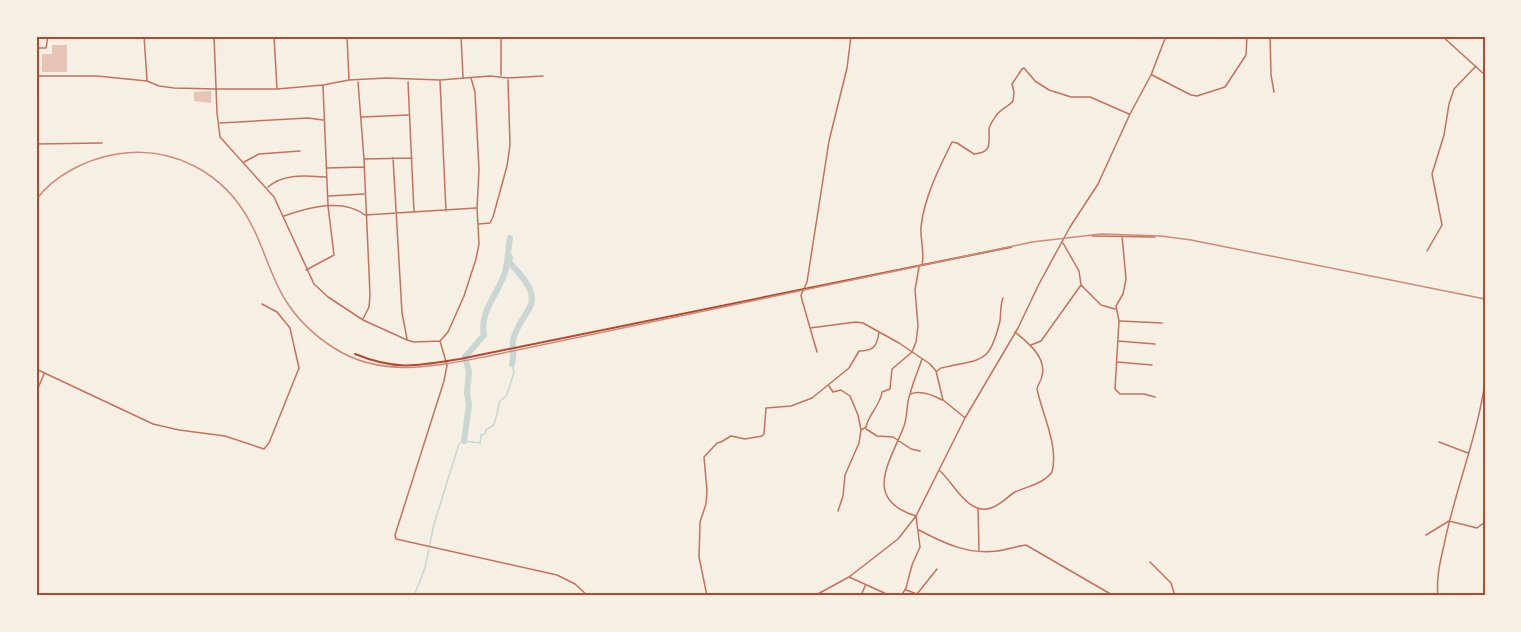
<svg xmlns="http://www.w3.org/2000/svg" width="1521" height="632" font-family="'IBM Plex Serif',serif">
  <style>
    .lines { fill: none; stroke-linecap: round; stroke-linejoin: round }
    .stream { stroke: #c9d6d2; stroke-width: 1.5 }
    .river { stroke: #c9d6d2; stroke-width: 6 }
    .building { fill: #e6c5b7 }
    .minor { stroke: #c5725c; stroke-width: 1.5 }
    .secondary { stroke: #b5482f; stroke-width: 2 }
    .rail { stroke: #cf8b77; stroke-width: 1.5 }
    .neatline { fill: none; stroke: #b5482f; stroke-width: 2 }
  </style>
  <rect width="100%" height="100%" fill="#f6efe4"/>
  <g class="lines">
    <path class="stream" d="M430,544L434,524L459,444L463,441L480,443L481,435L485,434L486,430L494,425L500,401L506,396L509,388L514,372L512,364
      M414,596L425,568L429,549"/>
    <path class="river" d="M510,257L509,262C519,273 538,291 530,307C524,318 515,328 513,341C512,350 515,353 512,364
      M464,441L469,405L467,393L469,372L465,357L484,335C479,311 499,293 505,272C508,261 508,249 510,238"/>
  </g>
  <path class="building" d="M52,45H67V72H42V54H52Z
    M211,91V103L194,101V92Z"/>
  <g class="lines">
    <path class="minor" d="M144,36L147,80
      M214,36L217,113L220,137L274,197L314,284L328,297L363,320L407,340L414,342L440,341L448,332L464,296L476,259L479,244L477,208L479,170L475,92L471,78
      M274,36L277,89
      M347,36L349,80
      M461,36L463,77
      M501,36V75
      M1270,36L1271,75L1274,92
      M1442,36L1485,75
      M36,48H46L48,36
      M1152,75L1191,95L1197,96L1225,87L1246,55L1247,36
      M36,76H97L147,81L159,86L174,88L216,89H277L323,85L349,80L386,78L440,80L490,76L508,78L543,76
      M440,81L446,211
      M358,82L364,159L370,295L369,307L363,319
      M408,82L414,212
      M362,117L408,115
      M220,123L308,118L323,120
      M36,144L102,143
      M393,158L402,313L407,339
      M364,159L412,158
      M244,162L259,154L300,151
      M327,168L364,167
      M268,187C284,173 306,176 326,177
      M329,196L364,194
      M284,216C309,207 343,198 365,215L476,208
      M479,224L490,223L493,217L507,166L510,145L508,80
      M1092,236L1155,237
      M1122,236L1126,279L1123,294L1116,306L1119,321L1115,389L1120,394H1144L1155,397
      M1427,251L1442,225L1432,174L1444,135L1449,104L1454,89L1476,66
      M922,265C925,252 920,240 921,227C924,198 939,168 952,142L957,143L974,154C992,152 989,144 989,130C989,125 993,121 995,117C999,110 1008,107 1013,101L1014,92L1012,84L1022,69L1024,68L1035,81L1049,90L1071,97H1090L1129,114
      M306,270L334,255L328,206L323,86
      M1081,285L1101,305L1115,309
      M1120,321L1162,323
      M810,328L856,322L863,323L899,343L930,364L936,371L943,400L964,417
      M440,341L447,365L444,381L395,535L396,539L557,575L575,584L588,596
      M1118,341L1155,344
      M1031,345L1041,341L1081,285L1079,271L1063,243
      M817,352L802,300L801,295L807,282L829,141L847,68L851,36
      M1117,362L1152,365
      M36,369L153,424L179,430L225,436L264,449L269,443L299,368L290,328L277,312L262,304
      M937,371L941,368C982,358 989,366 1000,321C1001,313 1000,306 1003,298
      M829,386L833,392L841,390L850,396L858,415L861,430L859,443L845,475L843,496L838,511
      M36,393L44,374
      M910,394C920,390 933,395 942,400
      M866,429L877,436L893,437L911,449L920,451
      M861,430L866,427C869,413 880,406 882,392L890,389L892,369L912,352L916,342L918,326L915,290L919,267
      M1439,442L1468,453
      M940,471C954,483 968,516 991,508C1000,505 1007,497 1015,492C1028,486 1043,484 1052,472C1059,446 1042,414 1037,389C1038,383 1041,382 1042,376C1047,357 1027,342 1015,332
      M978,508L979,550
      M919,530C943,543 969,555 997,551C1007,550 1016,546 1026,545L1114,596
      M1426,535L1449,521L1477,528L1485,522
      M1150,562L1171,583L1175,596
      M849,577L891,596
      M906,590L917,594L937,569
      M707,596L699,557L700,522L706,504L707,491L704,457L717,443L721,442L731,436L745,439L762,436L764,434L766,408L791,406L812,398L849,368L859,351C874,351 877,346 879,332
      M814,596L849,577L898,539L916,516L965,418L1018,328L1039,284L1070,227L1098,184L1130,114L1151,75L1166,36
      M861,596L865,586
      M901,596L906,588L912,565L920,547L916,516C861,499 891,461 904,426C908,415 906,404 910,394C913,382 918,371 922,359
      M1438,596C1436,579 1440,562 1444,545C1455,490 1477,438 1485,382"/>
    <path class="secondary" d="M355,354C397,371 417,366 460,359L1011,247"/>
    <path class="rail" d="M36,200C54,175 87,159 117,154C173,145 224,173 250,222C264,247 270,276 286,301C298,320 315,336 334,348C382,379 437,366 489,356L1000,249L1032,242L1101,234L1161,236L1191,240L1485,299"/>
  </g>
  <rect width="1521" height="632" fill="none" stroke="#f6efe4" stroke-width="75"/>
  <rect x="38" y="38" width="1446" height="556" class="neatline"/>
</svg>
